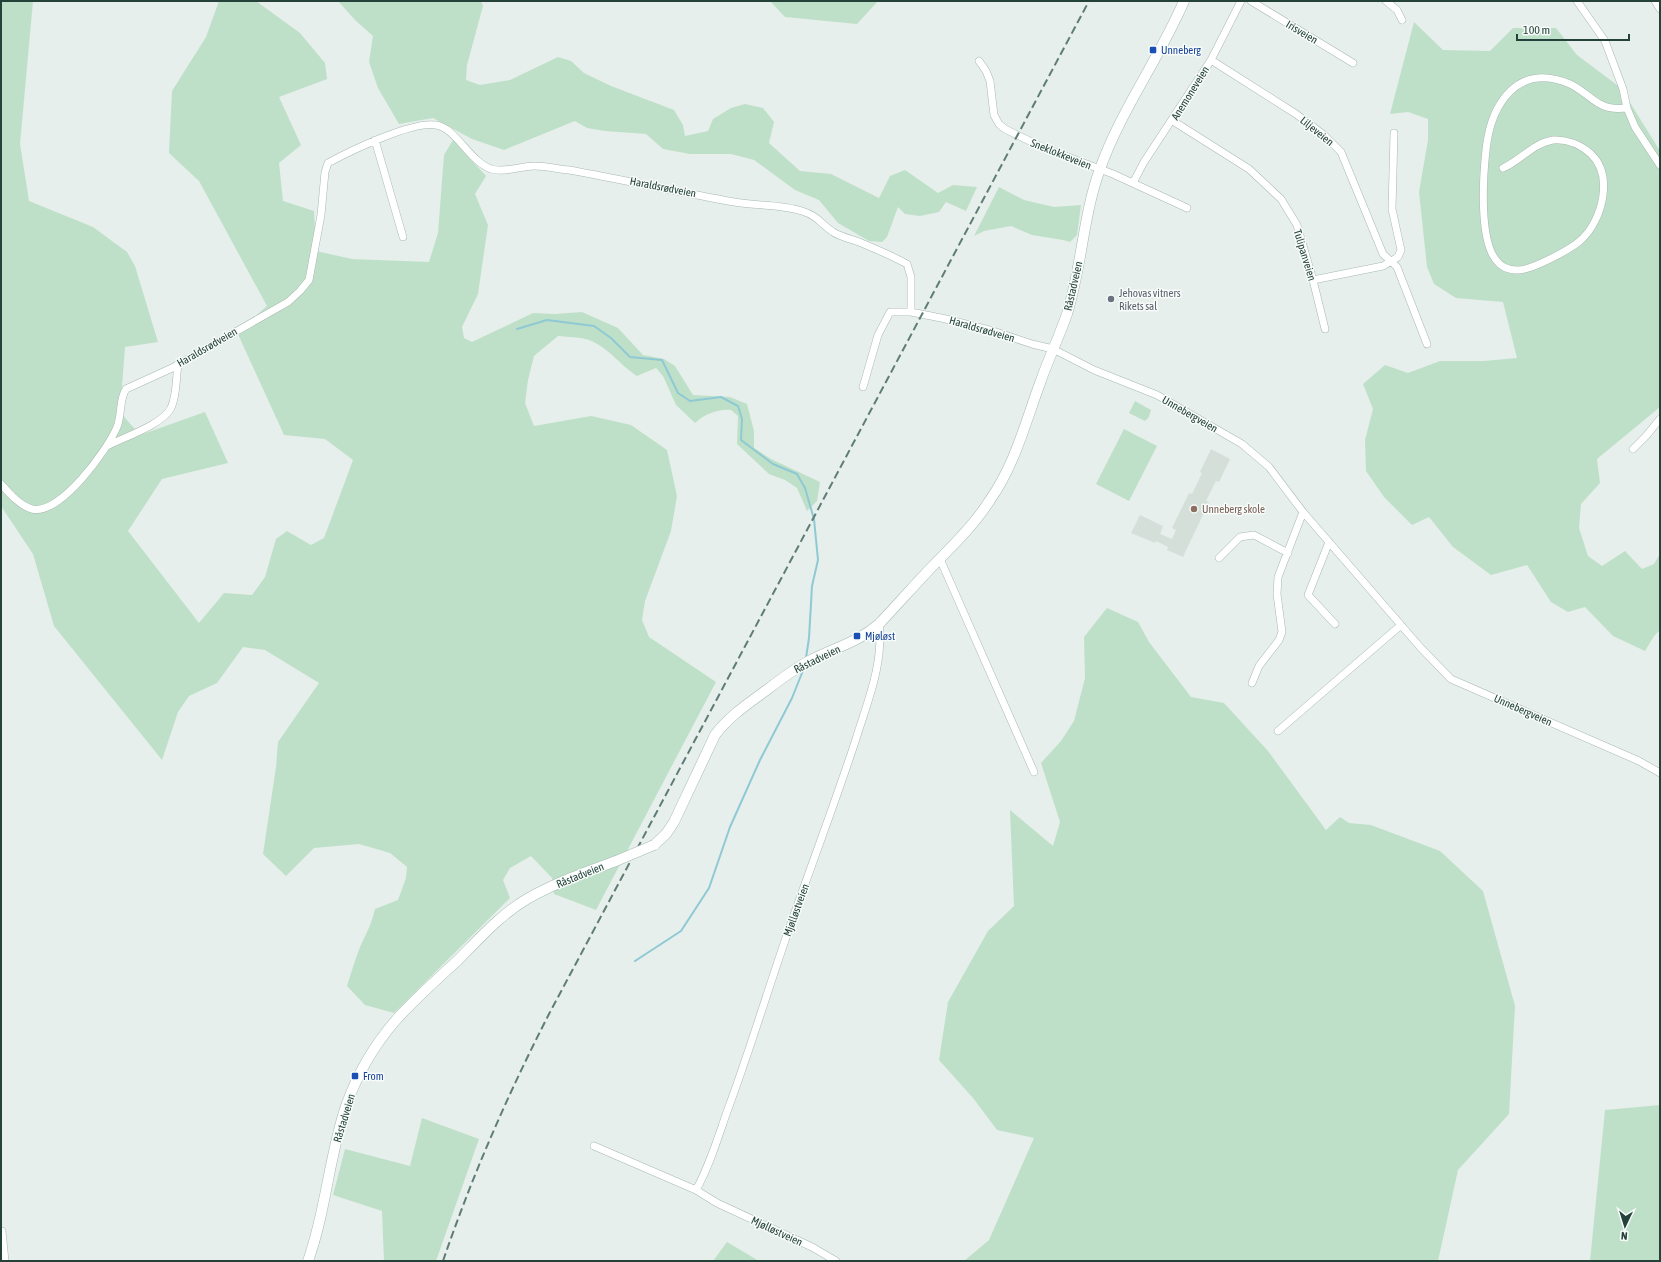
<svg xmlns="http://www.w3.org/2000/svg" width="1661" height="1262" font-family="'Asap Condensed',sans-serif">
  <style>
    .built { fill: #d4dfda }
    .green { fill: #bfe0c8 }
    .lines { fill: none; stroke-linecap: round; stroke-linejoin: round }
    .stream { stroke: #8ec9d4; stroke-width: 2 }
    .street-casing { stroke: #a8b8b2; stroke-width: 8 }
    .secondary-casing { stroke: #a4bbb3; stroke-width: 11 }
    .street { stroke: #fff; stroke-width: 7 }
    .secondary { stroke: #fff; stroke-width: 10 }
    .rail { stroke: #5f7d75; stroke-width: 2; stroke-dasharray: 8 4; stroke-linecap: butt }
    .secondary-bridge-casing { stroke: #a4bbb3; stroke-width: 11; stroke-linecap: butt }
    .secondary-bridge { stroke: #fff; stroke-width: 10 }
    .transit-dot { fill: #1a4fb4; stroke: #f7fbf9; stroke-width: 1.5 }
    .worship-dot { fill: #6b7280; stroke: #f7fbf9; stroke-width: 1.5 }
    .education-dot { fill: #8d6e63; stroke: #f7fbf9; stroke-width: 1.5 }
    .labels { text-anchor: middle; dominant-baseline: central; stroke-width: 3; stroke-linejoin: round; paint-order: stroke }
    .street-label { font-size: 11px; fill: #24423a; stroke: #f7fbf9 }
    .transit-label { font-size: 11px; fill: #164399; stroke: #f7fbf9; text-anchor: start }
    .worship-label { font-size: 11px; fill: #5b616d; stroke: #f7fbf9; text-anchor: start }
    .education-label { font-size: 11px; fill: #785e54; stroke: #f7fbf9; text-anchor: start }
  </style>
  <rect width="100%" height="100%" fill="#e6efeb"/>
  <path class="built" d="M1211,449L1230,459L1219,482L1216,481L1206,501L1209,502L1183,557L1167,550L1168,547L1156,541L1155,543L1131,533L1140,515L1163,526L1160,534L1172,539L1176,530L1172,528L1189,493L1192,494L1202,473L1200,472Z"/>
  <path class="green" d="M1,1H33L20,144L29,201L93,227L127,252L135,266L158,342L125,347L120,412L140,435L205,412L228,463L162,479L128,531L199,623L224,593L252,595L265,577L276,539L287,531L311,545L324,538L353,460L325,439L284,435L237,332L267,306L199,181L169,153L172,91L206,37L219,1H256L300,33L325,63L327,79L279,97L301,145L279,163L283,201L314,211L316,251L352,259L429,262L438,233L444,155L453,140L486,176L475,194L488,225L478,294L462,327L464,338L472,342L533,313L555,314L582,312L618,328L643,355L664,359L675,366L693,395L730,397L747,404L754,431V448L771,459L820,482L817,501L807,511L797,488L785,480L769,474L737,444L738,416L731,410C718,409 705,414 695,423L676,405L663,376L656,368L637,376C621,366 608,347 589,340C580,337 568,337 558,336L534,356L528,380L525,403L534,426L591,416L631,425L667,450L677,496L671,531L645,601L642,620L649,637L716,682L596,910L554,894L552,878L531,856L510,868L503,880L510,898L394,1013L365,1005L347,986C351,973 355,960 360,947C366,934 372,923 375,909L398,900L406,878L407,867L390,853L359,844L314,848L286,876L263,854L276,767L278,742L319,683L265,650L243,647L217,683L189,696L178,712L162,760L54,626L33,554L1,506Z
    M338,1H481L483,6L467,65L466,80L480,85L510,80L558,57L571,61L584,73L611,86L674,110L683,125L685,136L708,131L713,119L731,108L745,104L763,108L774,122L769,143L800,171L831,174L879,198L890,176L905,170L938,193L953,185L977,187L966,211L946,202L939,212L920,216L905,214L898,207L887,237L882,242L869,241L838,223L819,200L795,190L754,160L731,154H690L663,149L646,134L605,131L587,128L575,121L504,150L472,139L433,118L399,124L378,88L369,62L373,36L356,21Z
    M770,1H878L857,24L785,17Z
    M1414,22L1443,50L1490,51L1513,28H1556L1577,55L1621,88L1660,151V407L1597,459L1600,483L1581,504L1579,528L1588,556L1602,566L1625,551L1642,569L1654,564L1660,554V630L1654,636L1645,651L1613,636L1585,607L1568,612L1551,602L1527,565L1491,575L1453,547L1429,517L1412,525L1384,497L1366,471L1365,440L1373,409L1363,384L1385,365L1408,373L1440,361H1484L1517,358L1503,302L1456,298L1434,284L1427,267L1419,192L1428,140V119L1408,112L1390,114Z
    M999,187L1024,200L1054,207L1081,205L1077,235L1070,242L1063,240L1032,235L1011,226L984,231L974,236Z
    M1135,401L1151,410L1149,417L1145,421L1129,413Z
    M1124,429L1157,446L1129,501L1096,484Z
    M1107,608L1138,622L1149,642L1191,697L1224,703L1268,751L1326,830L1340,817L1349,823L1371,825L1440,851L1483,891L1515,1006L1509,1114L1458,1170L1438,1261H964L989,1240L1034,1138L997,1130L973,1098L939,1060L948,1002L988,931L1014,906L1010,810L1053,846L1060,822L1041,763L1061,741L1074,721L1085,678L1084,637Z
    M1660,1105V1261H1590L1605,1110Z
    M422,1118L479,1139L436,1261H384L382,1211L333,1195L345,1149L410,1166Z
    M727,1242L759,1261H713Z"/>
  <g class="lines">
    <path class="stream" d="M517,329L547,320L594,326L611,338L630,357L662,360L678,393L690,401L721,397L738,406L742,419L741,440L773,464L797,474L805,488L814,519L818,560L812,586L809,638L806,658
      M635,961L681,931L709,888L730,827L760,760L792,698L804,668"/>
    <g class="street-casing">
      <path id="street" d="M1251,1L1353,63
        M1386,1L1397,10L1402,20
        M1577,1L1605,41L1623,89L1627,108L1635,127L1660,165
        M1655,1L1660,9
        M1211,60L1296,114L1324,135L1341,152L1383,254L1397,267L1427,344
        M979,61L986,71L990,81L994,115L999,124L1005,129L1044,148L1113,174L1187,208
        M1173,121L1249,169L1281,199L1297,225L1313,280L1325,329
        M375,140L403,237
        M1503,168C1520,161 1533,143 1553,140C1567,139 1581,145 1591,154C1614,176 1602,220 1582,239C1572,249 1530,271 1517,270C1509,270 1501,267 1496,260C1479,239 1483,177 1486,150C1491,103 1518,62 1570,84C1584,90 1597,107 1612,108C1617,109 1622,108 1627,108
        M1133,183L1144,162L1211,60L1241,1
        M1313,280L1383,266L1398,257L1401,250L1392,209L1394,133
        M863,387L878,335L890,312H911
        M107,446C124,437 162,425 171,408C177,395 176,378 178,364
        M1633,449L1646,436L1660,419
        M1,484C9,493 20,506 32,509C60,516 108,449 117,427C122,415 119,399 126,389L172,368L288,302L300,291L309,280L321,215L325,172L328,163C350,151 412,121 436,125C456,128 469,161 491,169C506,173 520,166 535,166C546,166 558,169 569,170C624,180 679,192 734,202C757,206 781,204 802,211C818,216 821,224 833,232C841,237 851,239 859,242C876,249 892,256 907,264L911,277V312L946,319L993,331L1032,344L1053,349L1094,370L1157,395L1242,444L1269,467L1303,512L1420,647L1451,679L1639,761L1660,773
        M1329,542L1308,595L1335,624
        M1219,558L1240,537L1254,535L1288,553
        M940,559L1034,772
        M1252,683L1259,666L1279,640L1282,632L1277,594L1278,577L1303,512
        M1278,731L1401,625
        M594,1146L696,1190L717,1203L812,1247L836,1261
        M696,1190C710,1165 718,1137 728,1109C750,1050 768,989 789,929C811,866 835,803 856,739C867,703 884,663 879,624
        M2,1231L5,1261"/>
    </g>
    <g class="secondary-casing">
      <path id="secondary" d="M654,845L666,834L674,822L715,735C729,716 749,703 768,689C781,679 794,669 809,661C834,648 857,643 879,624C895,607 911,589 927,572C949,549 973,527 990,500C1015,464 1025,424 1040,383C1048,360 1059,337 1067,314C1082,266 1083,215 1100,169C1121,110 1159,59 1184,1
        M308,1261C326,1211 329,1156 346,1106C357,1075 375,1044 396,1020C415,999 436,980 457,961C479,939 500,915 527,899C555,883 586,872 616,861"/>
    </g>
    <use href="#street" class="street"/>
    <use href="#secondary" class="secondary"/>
    <path class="rail" d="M443,1261C472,1176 508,1094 549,1014L1089,1"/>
    <g class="secondary-bridge-casing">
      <path id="secondary-bridge" d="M616,861L654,845"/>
    </g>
    <use href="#secondary-bridge" class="secondary-bridge"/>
  </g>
  <g class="transit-dot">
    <rect x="1149" y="46" width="8" height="8" rx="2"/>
    <rect x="853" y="632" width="8" height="8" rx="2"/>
    <rect x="351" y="1072" width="8" height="8" rx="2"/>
  </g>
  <circle class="worship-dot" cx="1111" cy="299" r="4"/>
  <circle class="education-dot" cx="1194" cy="509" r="4"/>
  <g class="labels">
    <g class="street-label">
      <text transform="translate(1302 32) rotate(31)">Irisveien</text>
      <text transform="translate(1190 93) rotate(-58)">Anemoneveien</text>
      <text transform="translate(1317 131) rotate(39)">Liljeveien</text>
      <text transform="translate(1061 154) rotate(22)">Sneklokkeveien</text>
      <text transform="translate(663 187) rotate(11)">Haraldsrødveien</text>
      <text transform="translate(1305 255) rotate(73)">Tulipanveien</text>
      <text transform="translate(1073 286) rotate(-77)">Råstadveien</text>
      <text transform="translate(982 329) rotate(16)">Haraldsrødveien</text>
      <text transform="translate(207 347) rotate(-30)">Haraldsrødveien</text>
      <text transform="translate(1190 414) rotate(30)">Unnebergveien</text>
      <text transform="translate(817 659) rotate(-26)">Råstadveien</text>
      <text transform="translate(1523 710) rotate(24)">Unnebergveien</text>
      <text transform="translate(580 875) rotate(-22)">Råstadveien</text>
      <text transform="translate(796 910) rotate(-70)">Mjølløstveien</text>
      <text transform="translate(344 1118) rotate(-73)">Råstadveien</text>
      <text transform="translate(777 1231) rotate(25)">Mjølløstveien</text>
    </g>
    <g class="transit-label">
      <text x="1161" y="50">Unneberg</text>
      <text x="865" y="636">Mjøløst</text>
      <text x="363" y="1076">From</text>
    </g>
    <g class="worship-label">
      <text x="1119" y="293">Jehovas vitners<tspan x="1119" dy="13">Rikets sal</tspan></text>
    </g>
    <g class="education-label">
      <text x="1202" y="509">Unneberg skole</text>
    </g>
  </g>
  <rect width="1661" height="1262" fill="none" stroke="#24423a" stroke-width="4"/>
  <g transform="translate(1625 1226) rotate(184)" stroke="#f7fbf9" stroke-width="3" paint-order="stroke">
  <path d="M0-3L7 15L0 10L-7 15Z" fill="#24423a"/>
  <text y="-6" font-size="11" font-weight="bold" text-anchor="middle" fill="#24423a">N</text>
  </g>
  <path d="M1517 34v6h112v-6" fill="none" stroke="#24423a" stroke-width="2"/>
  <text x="1523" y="34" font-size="12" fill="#24423a" stroke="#f7fbf9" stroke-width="3" paint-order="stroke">100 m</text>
</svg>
